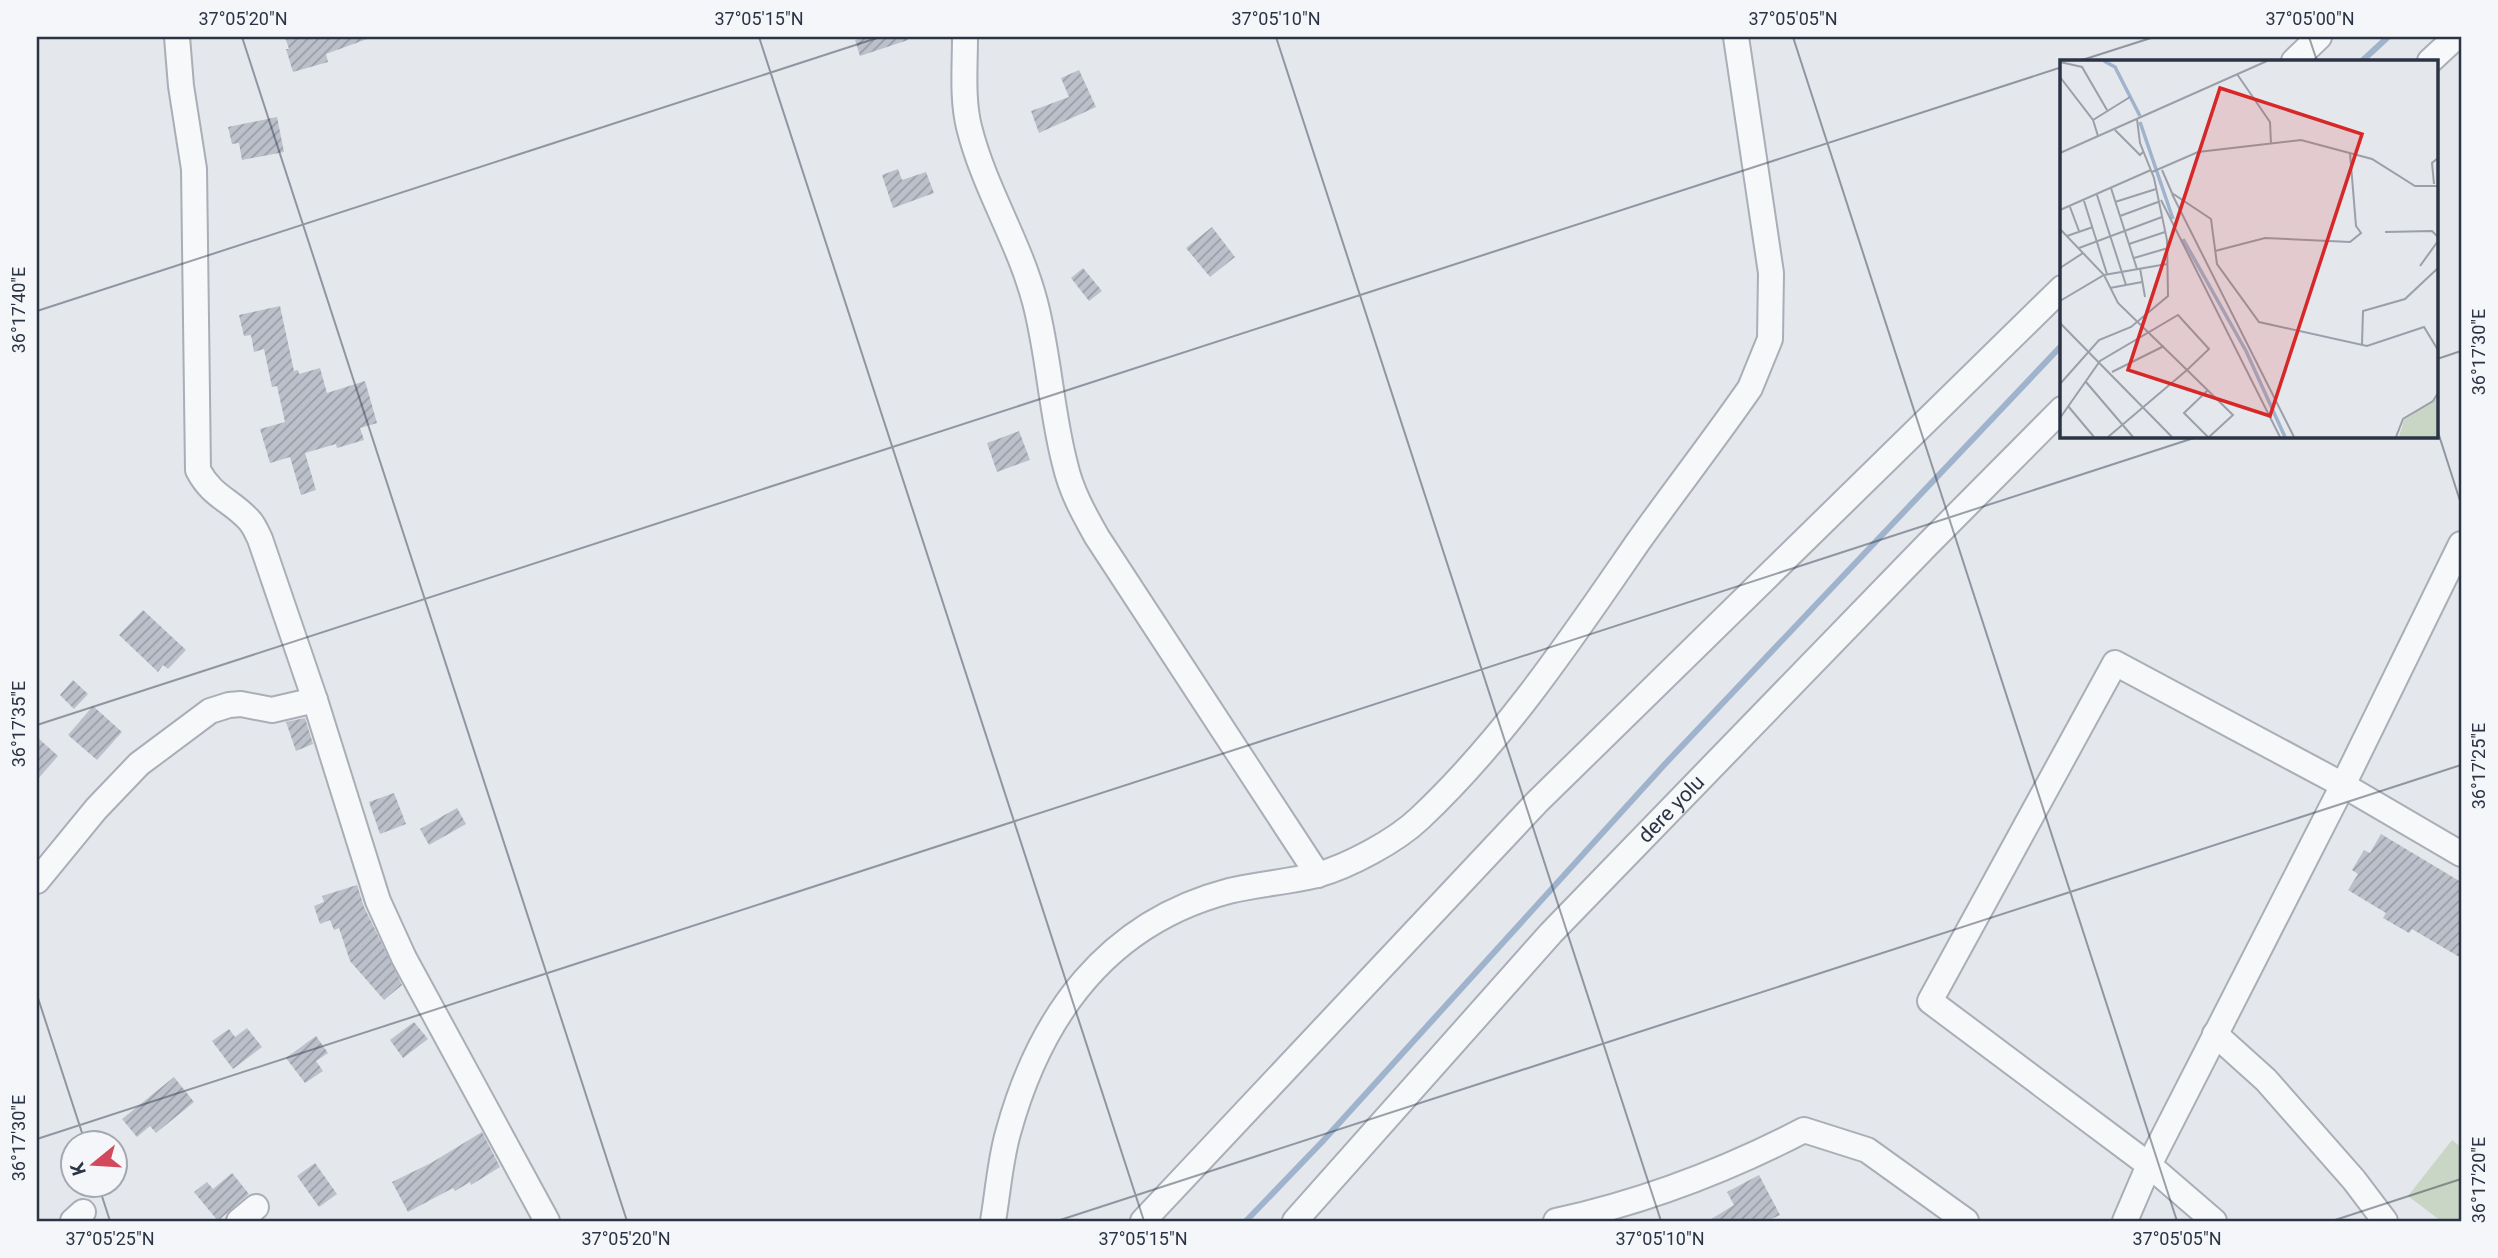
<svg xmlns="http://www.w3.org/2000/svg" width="2498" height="1258" font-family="Roboto,sans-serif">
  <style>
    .garden { fill: #c9d6c5 }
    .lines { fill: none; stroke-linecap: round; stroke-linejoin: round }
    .stream { stroke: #9fb4cc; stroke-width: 6 }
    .building { fill: url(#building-hatch) }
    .minor-casing { stroke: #a9aeb7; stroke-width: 28 }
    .minor { stroke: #f7f8fa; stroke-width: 24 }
    .ticks { fill: none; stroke: #2b3445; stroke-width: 2; stroke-opacity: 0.45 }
    .labels { text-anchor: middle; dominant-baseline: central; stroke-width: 5; stroke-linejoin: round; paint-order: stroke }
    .street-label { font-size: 21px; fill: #2b3445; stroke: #f4f6f9 }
    .inset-river { fill: none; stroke: #9fb4cc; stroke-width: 3.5 }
    .inset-road { fill: none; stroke: #9a9fa9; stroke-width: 2 }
    .view { fill: #d62828; fill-opacity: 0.15; stroke: #d62828; stroke-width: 3.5 }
    .inset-edge { fill: none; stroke: #2b3445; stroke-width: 3.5 }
    .neatline { fill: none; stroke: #2b3445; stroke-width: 2.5 }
    .ticks-label { font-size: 18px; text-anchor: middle; fill: #2b3445 }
  </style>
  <defs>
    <pattern id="building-hatch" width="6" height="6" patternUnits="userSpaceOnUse" patternTransform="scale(1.75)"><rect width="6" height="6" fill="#bbc0ca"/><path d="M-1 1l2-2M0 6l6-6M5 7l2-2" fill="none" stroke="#989da6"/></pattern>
  </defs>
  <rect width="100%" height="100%" fill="#e4e7ec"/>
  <path class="garden" d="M2452,1140L2461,1147V1221H2441L2408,1196Z"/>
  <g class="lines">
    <path class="stream" d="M2362,61L2388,37
      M1246,1221L1322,1142L1665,764L2062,345"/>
  </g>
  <path class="building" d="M285,37H366L367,39L326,54L328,62L293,72L286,49H289Z
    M865,37H908V40L860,56L855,40Z
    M1079,70L1096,107L1039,133L1031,111L1069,97L1061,78Z
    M277,117L284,152L242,160L239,143L232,144L228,127Z
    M898,169L902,180L926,172L934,193L893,208L882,175Z
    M1212,227L1235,257L1210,277L1186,248Z
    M1083,268L1102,291L1089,301L1071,278Z
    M280,306L294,371L298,370L299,374L320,368L327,393L365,381L377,423L360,428L364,440L337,448L336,444L305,453L316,490L301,495L290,457L270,463L260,429L285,422L277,386L272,387L264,349L254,352L251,335L244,336L239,315Z
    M1019,431L1030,460L997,472L987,443Z
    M143,610L186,650L168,669L163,665L158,672L119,635Z
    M73,680L88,694L74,709L60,695Z
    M93,706L122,732L97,760L68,735Z
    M305,718L313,744L296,751L286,722Z
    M37,737L58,756L37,780Z
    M394,793L406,824L380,834L369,802Z
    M457,808L466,824L429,845L420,829Z
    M2381,834L2461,882V958L2412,929L2409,933L2383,918L2386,913L2348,890L2358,874L2352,870L2364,850L2370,853Z
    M357,885L364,907L402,985L384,1000L350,961L339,928L334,930L330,920L320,924L314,906L324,902L322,896Z
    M414,1022L428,1039L403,1058L390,1040Z
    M247,1028L262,1047L233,1069L212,1041L229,1029L235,1037Z
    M316,1036L328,1053L316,1061L323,1071L305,1083L286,1058Z
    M174,1077L194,1102L156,1133L150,1126L137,1137L122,1119Z
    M482,1132L500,1167L471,1185L470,1182L455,1191L453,1188L408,1212L392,1182L431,1163Z
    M315,1163L337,1194L319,1207L297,1176Z
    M232,1173L249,1194L218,1221L194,1192L207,1182L213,1189Z
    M1759,1175L1780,1215L1767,1221H1708L1734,1205L1727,1192Z"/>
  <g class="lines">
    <g class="minor-casing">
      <g id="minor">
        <path d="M177,37L181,86L194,169L198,470C212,497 231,500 249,520C254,525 257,533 260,539L315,700L378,901L404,958L547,1221"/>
        <path d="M965,37C965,66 962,99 969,127C984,188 1019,241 1035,302C1049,355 1051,411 1065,464C1071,491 1084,514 1097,537L1318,875"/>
        <path d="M2294,61L2319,37"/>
        <path d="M2430,61L2456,37"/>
        <path d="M37,881L96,809L139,764L210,711L229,705L241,704L272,710L315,700"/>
        <path d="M2215,1034L2266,1080L2354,1180L2385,1221"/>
        <path d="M73,1221L83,1212"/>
        <path d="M239,1221L256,1207"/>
        <path d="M993,1221C998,1192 1000,1161 1008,1133C1040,1016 1107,923 1229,891C1258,884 1288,882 1317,875C1349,866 1396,841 1420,818C1506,737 1571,639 1638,542C1675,490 1714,440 1750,388L1770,339L1771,273L1736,37"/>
        <path d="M1143,1221L1537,802L2062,288"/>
        <path id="s1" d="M1295,1221L1551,933L1927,545L2062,409"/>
        <path d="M1556,1221C1643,1202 1725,1171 1804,1130L1867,1150L1966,1221"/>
        <path d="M2125,1221L2149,1165L2343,785L2461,854"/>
        <path d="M2214,1221L2149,1165L1930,1001L2115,663L2343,785L2461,544"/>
      </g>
    </g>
    <use href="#minor" class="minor"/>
  </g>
  <path class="ticks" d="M242,37L627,1221M759,37L1144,1221M1276,37L1661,1221M1793,37L2177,1221M2309,37L2317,61M2079,61L2154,37M37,311L880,37M2437,359L2461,351M2437,429L2461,504M37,725L2062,67M37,995L85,1142M37,1139L2200,436M98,1184L110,1221M1057,1221L2461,765M2332,1221L2461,1179"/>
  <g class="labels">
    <g class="street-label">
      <text stroke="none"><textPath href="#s1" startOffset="558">dere yolu</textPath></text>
    </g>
  </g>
  <g transform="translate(2060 60)">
    <rect width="378" height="378" fill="#e4e7ec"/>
    <path d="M378,338V377H339L344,360Z" fill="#c9d6c5"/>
    <path class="inset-river" d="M44,1L55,7L80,56M80,62L113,159M123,179L186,291L225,377"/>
    <path class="inset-road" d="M0,2L22,7L47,50M177,14L210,62L211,84M0,17L33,60L38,76M33,60L70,37M55,70L80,95L83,92M0,93L207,1M102,110L112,133L151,159L157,204L199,262L307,286L364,267L378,290M92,112L138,92L241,80L312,99L355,126H378M374,124L372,103L378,98M51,128L77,209M112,134L234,377M37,135L66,225M101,140L220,377M24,141L47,214M55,142L96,129M10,147L19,171M0,150L91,110M60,156L98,142M0,169L44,215L58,243L127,310L48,377M325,172L372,171L378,177M7,176L33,167M69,184L105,172M19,188L102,157M155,191L205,178L290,182L301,173L296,166L290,93M74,198L108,188M360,206L378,181M0,208L23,193M80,208L85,237M50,228L82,222M0,241L44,215L107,204M0,263L112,377M302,285L303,251L345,239L378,208M52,312L104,286M26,322L73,377M0,324L39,280L71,267L108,236L107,180L94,118L80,83L77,59M148,330L124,353L148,377M8,346L34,377M0,358L40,301L118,255L149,289L127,310L173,355L149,377M336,377L343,359L373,341L378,333"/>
    <path class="view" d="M160,28L302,74L210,356L68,310Z"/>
    <rect width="378" height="378" class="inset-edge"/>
  </g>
  <rect width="2498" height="1258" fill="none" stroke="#f4f6f9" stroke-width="77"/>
  <g transform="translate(94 1164) rotate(252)"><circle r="33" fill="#f4f6f9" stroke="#a4a8b1" stroke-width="2"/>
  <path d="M0-5L12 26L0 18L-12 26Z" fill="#d1495b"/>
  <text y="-10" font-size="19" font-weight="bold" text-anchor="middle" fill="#2b3445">K</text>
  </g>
  <rect x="38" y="38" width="2422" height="1182" class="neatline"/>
  <g class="ticks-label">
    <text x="243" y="25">37°05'20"N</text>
    <text x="759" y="25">37°05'15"N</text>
    <text x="1276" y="25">37°05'10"N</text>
    <text x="1793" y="25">37°05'05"N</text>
    <text x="2310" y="25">37°05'00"N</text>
    <text transform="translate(19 310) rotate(-90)" y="6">36°17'40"E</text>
    <text transform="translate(2479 352) rotate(-90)" y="6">36°17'30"E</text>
    <text transform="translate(19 724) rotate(-90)" y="6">36°17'35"E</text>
    <text transform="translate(2479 766) rotate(-90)" y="6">36°17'25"E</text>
    <text transform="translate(19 1138) rotate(-90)" y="6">36°17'30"E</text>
    <text transform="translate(2479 1180) rotate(-90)" y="6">36°17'20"E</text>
    <text x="110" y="1245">37°05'25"N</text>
    <text x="626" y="1245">37°05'20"N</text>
    <text x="1143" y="1245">37°05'15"N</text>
    <text x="1660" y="1245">37°05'10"N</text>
    <text x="2177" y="1245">37°05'05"N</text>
  </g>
</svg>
